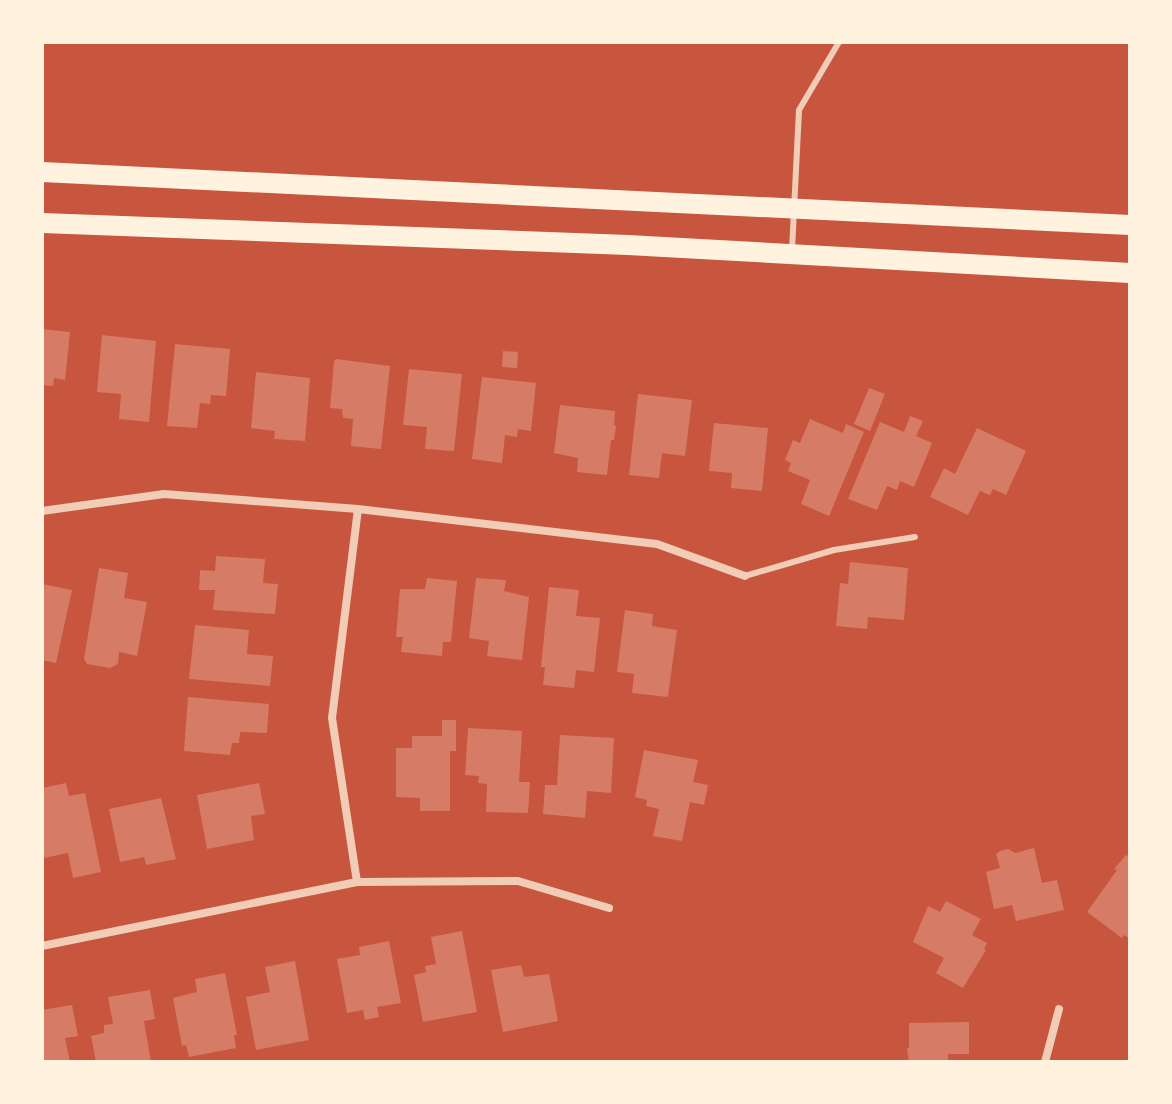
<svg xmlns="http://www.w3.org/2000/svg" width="1172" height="1104" font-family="Barlow,sans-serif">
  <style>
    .building { fill: #d67c66 }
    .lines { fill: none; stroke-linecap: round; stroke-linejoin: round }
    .service { stroke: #f1ccb7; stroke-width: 6 }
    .minor { stroke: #f1ccb7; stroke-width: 8 }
    .primary { stroke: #fff3e0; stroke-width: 20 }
  </style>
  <rect width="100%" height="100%" fill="#c8553d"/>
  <path class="building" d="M42,329L70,332L65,380L54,378L53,386L42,385Z
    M102,335L156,341L149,422L119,419L121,394L97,392Z
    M175,344L230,349L226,396L211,395L210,404L200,403L197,428L167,426Z
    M503,351L518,352L517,368L502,367Z
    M336,359L390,366L381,449L351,446L353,419L343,418L342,409L330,408L334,361Z
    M409,369L462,374L454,451L425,449L427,427L403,425Z
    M256,372L310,378L305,441L274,439L275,431L251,428Z
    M482,377L536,383L531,431L518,429L517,437L505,435L502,463L472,459Z
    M869,388L885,394L870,431L854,424Z
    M638,394L692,400L685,456L662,453L659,478L629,475Z
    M560,405L615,411L614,425L616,426L614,440H611L607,475L577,472L578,458L554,453Z
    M910,416L923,421L916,436L932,443L914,487L900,481L897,490L887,486L877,510L848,499L880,422L904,432Z
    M810,419L843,433L846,424L864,432L829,516L801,504L810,480L788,471L791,463L785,460L793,440L800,443Z
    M714,423L768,428L762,491L731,488L732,473L709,471Z
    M977,428L1026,451L1006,495L993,489L990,495L980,491L968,515L930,497L944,468L955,474Z
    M216,556L265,559L263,583L278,584L275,614L213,610L215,590H199L200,570L215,571Z
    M850,562L908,568L904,620L868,617L867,629L836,626L840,583L848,584Z
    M99,568L128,573L124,598L147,602L137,656L119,652L118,664L110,668L87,664L84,659Z
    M427,578L457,581L451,642H443L442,656L401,652L403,637H396L400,589H425Z
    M476,578L506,580L504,591L529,597L522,660L487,656L489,641L469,638Z
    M42,584L72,590L56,663L42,660Z
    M549,587L579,590L576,616L600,618L594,672L576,670L574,688L543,685L545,667H541Z
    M625,610L653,614L652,626L677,630L668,697L632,693L634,674L617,672Z
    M195,625L249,630L247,654L273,656L270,686L189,679Z
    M188,697L269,704L267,733L240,732L239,743H232L230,755L184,751Z
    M442,720H456V751H450V811H420V798L396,797V748H412V736H442Z
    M468,728L522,731L519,782H530L528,813L486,812L487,784L478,783L479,776L465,775Z
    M560,735L614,738L611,793L587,791L585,818L543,814L545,785H557Z
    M644,750L698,760L693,782L708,785L704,805L690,802L682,841L653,836L659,809L646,806L647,800L635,797Z
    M66,783L69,796L85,793L101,872L73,878L68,853L44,858L42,788Z
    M259,783L265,814L251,816L254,840L207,849L197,795Z
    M161,798L176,859L146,865L144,857L120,862L109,809Z
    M1034,848L1042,883L1057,880L1064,910L1016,921L1012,905L994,909L986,872L1000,868L996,854L1000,851L1008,849L1015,853Z
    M1126,855L1130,857V939L1124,935L1122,938L1087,912L1117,870L1114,869Z
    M946,901L981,919L972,935L987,943L984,949L986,950L963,988L936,973L944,958L913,942L928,906L940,912Z
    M462,931L477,1012L423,1022L414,975L426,972L425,966L436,964L431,937Z
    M389,941L401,1003L377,1007L379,1017L365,1020L363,1010L347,1013L337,959L360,955L359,947Z
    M295,961L309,1040L256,1050L246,997L270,992L265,967Z
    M521,965L524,977L549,974L558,1021L503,1032L491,970Z
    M225,973L237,1035H234L236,1048L189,1057L186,1045L182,1046L173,998L197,992L195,979Z
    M150,990L155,1019L144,1021L151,1062H96L91,1036L104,1033V1025L113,1024L108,997Z
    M72,1005L78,1036L65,1038L70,1062H42V1010Z
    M969,1022V1054H948V1062H909L907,1048H909V1023Z"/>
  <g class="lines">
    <path class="service" d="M792,250L799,110L839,42
      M745,576L834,550L915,537"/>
    <path class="minor" d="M42,511L164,494L358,509L657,544L745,576
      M357,882L332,718L358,509
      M42,946L357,882L518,881L609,908
      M1045,1062L1059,1009"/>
    <path class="primary" d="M42,172L1130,225
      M42,223L628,245L1130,273"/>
  </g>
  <rect width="1172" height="1104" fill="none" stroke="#fff3e0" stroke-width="88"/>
</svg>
